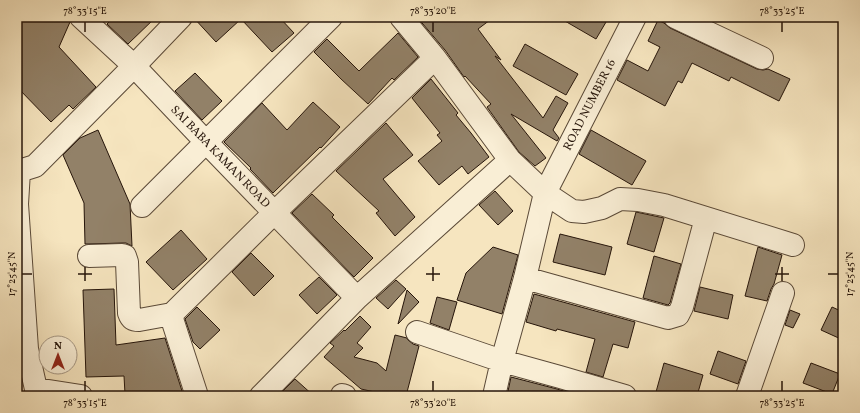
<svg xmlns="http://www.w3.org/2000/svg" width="860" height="413" font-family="Vollkorn,serif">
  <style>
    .building { fill: #928168; stroke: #26150a }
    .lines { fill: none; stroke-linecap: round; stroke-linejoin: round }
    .minor-casing { stroke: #5a4937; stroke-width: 24 }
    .minor { stroke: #f9eed5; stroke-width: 22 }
    .ticks { fill: none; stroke: #26150a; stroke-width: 1.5 }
    .labels { text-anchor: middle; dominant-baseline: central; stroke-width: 3; stroke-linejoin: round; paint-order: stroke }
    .street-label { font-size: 12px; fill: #26150a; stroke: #f9eed5 }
    .neatline { fill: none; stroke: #26150a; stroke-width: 1.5 }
    .ticks-label { font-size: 10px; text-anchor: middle; fill: #26150a }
  </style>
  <rect width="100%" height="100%" fill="#f6e5bf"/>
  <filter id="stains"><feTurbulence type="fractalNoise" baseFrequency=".005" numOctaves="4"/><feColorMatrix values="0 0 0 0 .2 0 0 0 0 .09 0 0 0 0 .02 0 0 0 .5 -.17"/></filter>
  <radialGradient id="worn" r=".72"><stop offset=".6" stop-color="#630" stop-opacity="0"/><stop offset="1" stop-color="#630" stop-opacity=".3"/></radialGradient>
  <path class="building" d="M17,17H69L70,22L59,47L96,87L73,109L69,105L51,122L17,87Z
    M114,17H156L128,44L107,24Z
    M193,17H279L294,33L272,52L241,19L216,42Z
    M417,17H494L478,29L501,60L495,56L543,118L556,96L568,103L553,130L559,138L557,141L511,114L546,158L535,166L519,152L487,107L491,104L465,76L464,77L445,50Z
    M558,17H609L596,39Z
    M658,20L664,23L670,28L757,69L763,70L768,69L790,79L779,101L731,77L729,81L692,63L682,83L678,81L665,106L617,80L627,60L648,71L660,47L648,41Z
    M398,33L418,57L394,80L392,78L368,104L341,79L314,52L327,39L359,71Z
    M525,44L578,74L566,95L513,66Z
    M195,73L222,101L202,120L175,91Z
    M431,79L458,113L456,115L471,133L489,157L468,174L462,166L439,185L418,161L442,141L437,135L440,133L412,98Z
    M313,102L340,127L321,148L320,147L273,193L250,169L251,168L224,142L262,103L287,130Z
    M386,123L413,155L383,179L415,217L395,236L376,213L379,211L336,171Z
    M98,130L130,204L132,246L126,243H122L89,244H85L84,203L63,155L80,138Z
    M591,130L646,161L632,185L579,154Z
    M495,191L513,211L498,225L479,205Z
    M312,194L334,215L332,217L373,258L354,277L292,213Z
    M636,212L664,218L654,252L627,244Z
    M181,230L207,259L173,290L146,262Z
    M560,234L612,247L605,275L553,262Z
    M493,247L518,255L502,314L457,300L466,273Z
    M758,247L782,255L774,284L771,289L767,301L745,296Z
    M251,253L274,276L254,296L232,272Z
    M654,256L681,264L670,303L668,305L643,298Z
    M319,277L337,295L317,314L299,295Z
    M396,280L406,289L388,309L376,298Z
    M700,287L733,295L728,319L694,311Z
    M114,289L116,345L165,338L183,394H125L124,376L86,377L83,290Z
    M407,290L419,302L398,324Z
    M534,294L635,322L628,348L613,344L603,377L586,372L595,339L557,329L556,331L526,322Z
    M437,297L457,302L449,330L430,323Z
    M197,307L220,330L200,349L193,342L185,319Z
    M832,307L843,312V340L821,330Z
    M790,310L800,314L793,328L785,325Z
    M360,316L371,327L357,343L363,348L354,357L377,363L386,371L395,335L407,338L408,340L413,344L419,346L406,396H393L361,389L324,357L334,346L330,343L344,330L345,331Z
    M718,351L746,361L738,384L710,374Z
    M664,363L703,375L697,396H673L656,392Z
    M811,363L840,374L832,394L803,383Z
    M511,377L557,389L580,396H507Z
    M295,379L314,396H289L283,391Z"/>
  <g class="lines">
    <g class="minor-casing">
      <path id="minor" d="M81,17L134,66L206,142L357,298
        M401,17L435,58L510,160L545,193L572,211L584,212L602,208L620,199L638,200L664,205L793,245
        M675,17L762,58
        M142,206L331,17
        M89,256L122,255L125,256L127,262L129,313C131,319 133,320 139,320L172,314L274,213L435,58
        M525,278L668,318L678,315L682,307L706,218
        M172,314L173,322L197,396
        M417,332L502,361L560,377L625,396
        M17,348L27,349L17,204L19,171L35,166L134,66L181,17
        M27,349L36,389L81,396
        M342,395L345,396
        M261,396L357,298L510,160
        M494,396L502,361L525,278L545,193L635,17
        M747,396L783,293"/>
    </g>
    <use href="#minor" class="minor"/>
  </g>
  <path class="ticks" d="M85,22V32M433,22V32M782,22V32M85,267V281M433,267V281M782,267V281M22,274H32M78,274H92M426,274H440M775,274H789M828,274H838M85,381V391M433,381V391M782,381V391"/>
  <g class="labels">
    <g class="street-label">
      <text transform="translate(590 105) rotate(-63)">ROAD NUMBER 16</text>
      <text transform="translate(220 157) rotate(46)">SAI BABA KAMAN ROAD</text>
    </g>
  </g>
  <rect width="860" height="413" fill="none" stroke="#f6e5bf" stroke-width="44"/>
  <g transform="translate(58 355)"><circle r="19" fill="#f9eed5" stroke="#a59784"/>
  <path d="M0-3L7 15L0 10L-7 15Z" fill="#8f2418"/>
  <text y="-6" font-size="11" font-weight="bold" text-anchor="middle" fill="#26150a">N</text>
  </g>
  <rect x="22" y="22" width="816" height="369" class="neatline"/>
  <g class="ticks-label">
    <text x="85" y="14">78°33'15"E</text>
    <text x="433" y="14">78°33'20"E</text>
    <text x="782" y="14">78°33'25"E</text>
    <text transform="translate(11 274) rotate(-90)" y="4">17°25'45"N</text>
    <text transform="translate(849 274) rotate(-90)" y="4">17°25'45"N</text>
    <text x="85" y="406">78°33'15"E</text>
    <text x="433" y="406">78°33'20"E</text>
    <text x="782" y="406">78°33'25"E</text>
  </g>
  <rect width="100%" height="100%" filter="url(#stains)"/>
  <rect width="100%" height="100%" fill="url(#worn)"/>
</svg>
